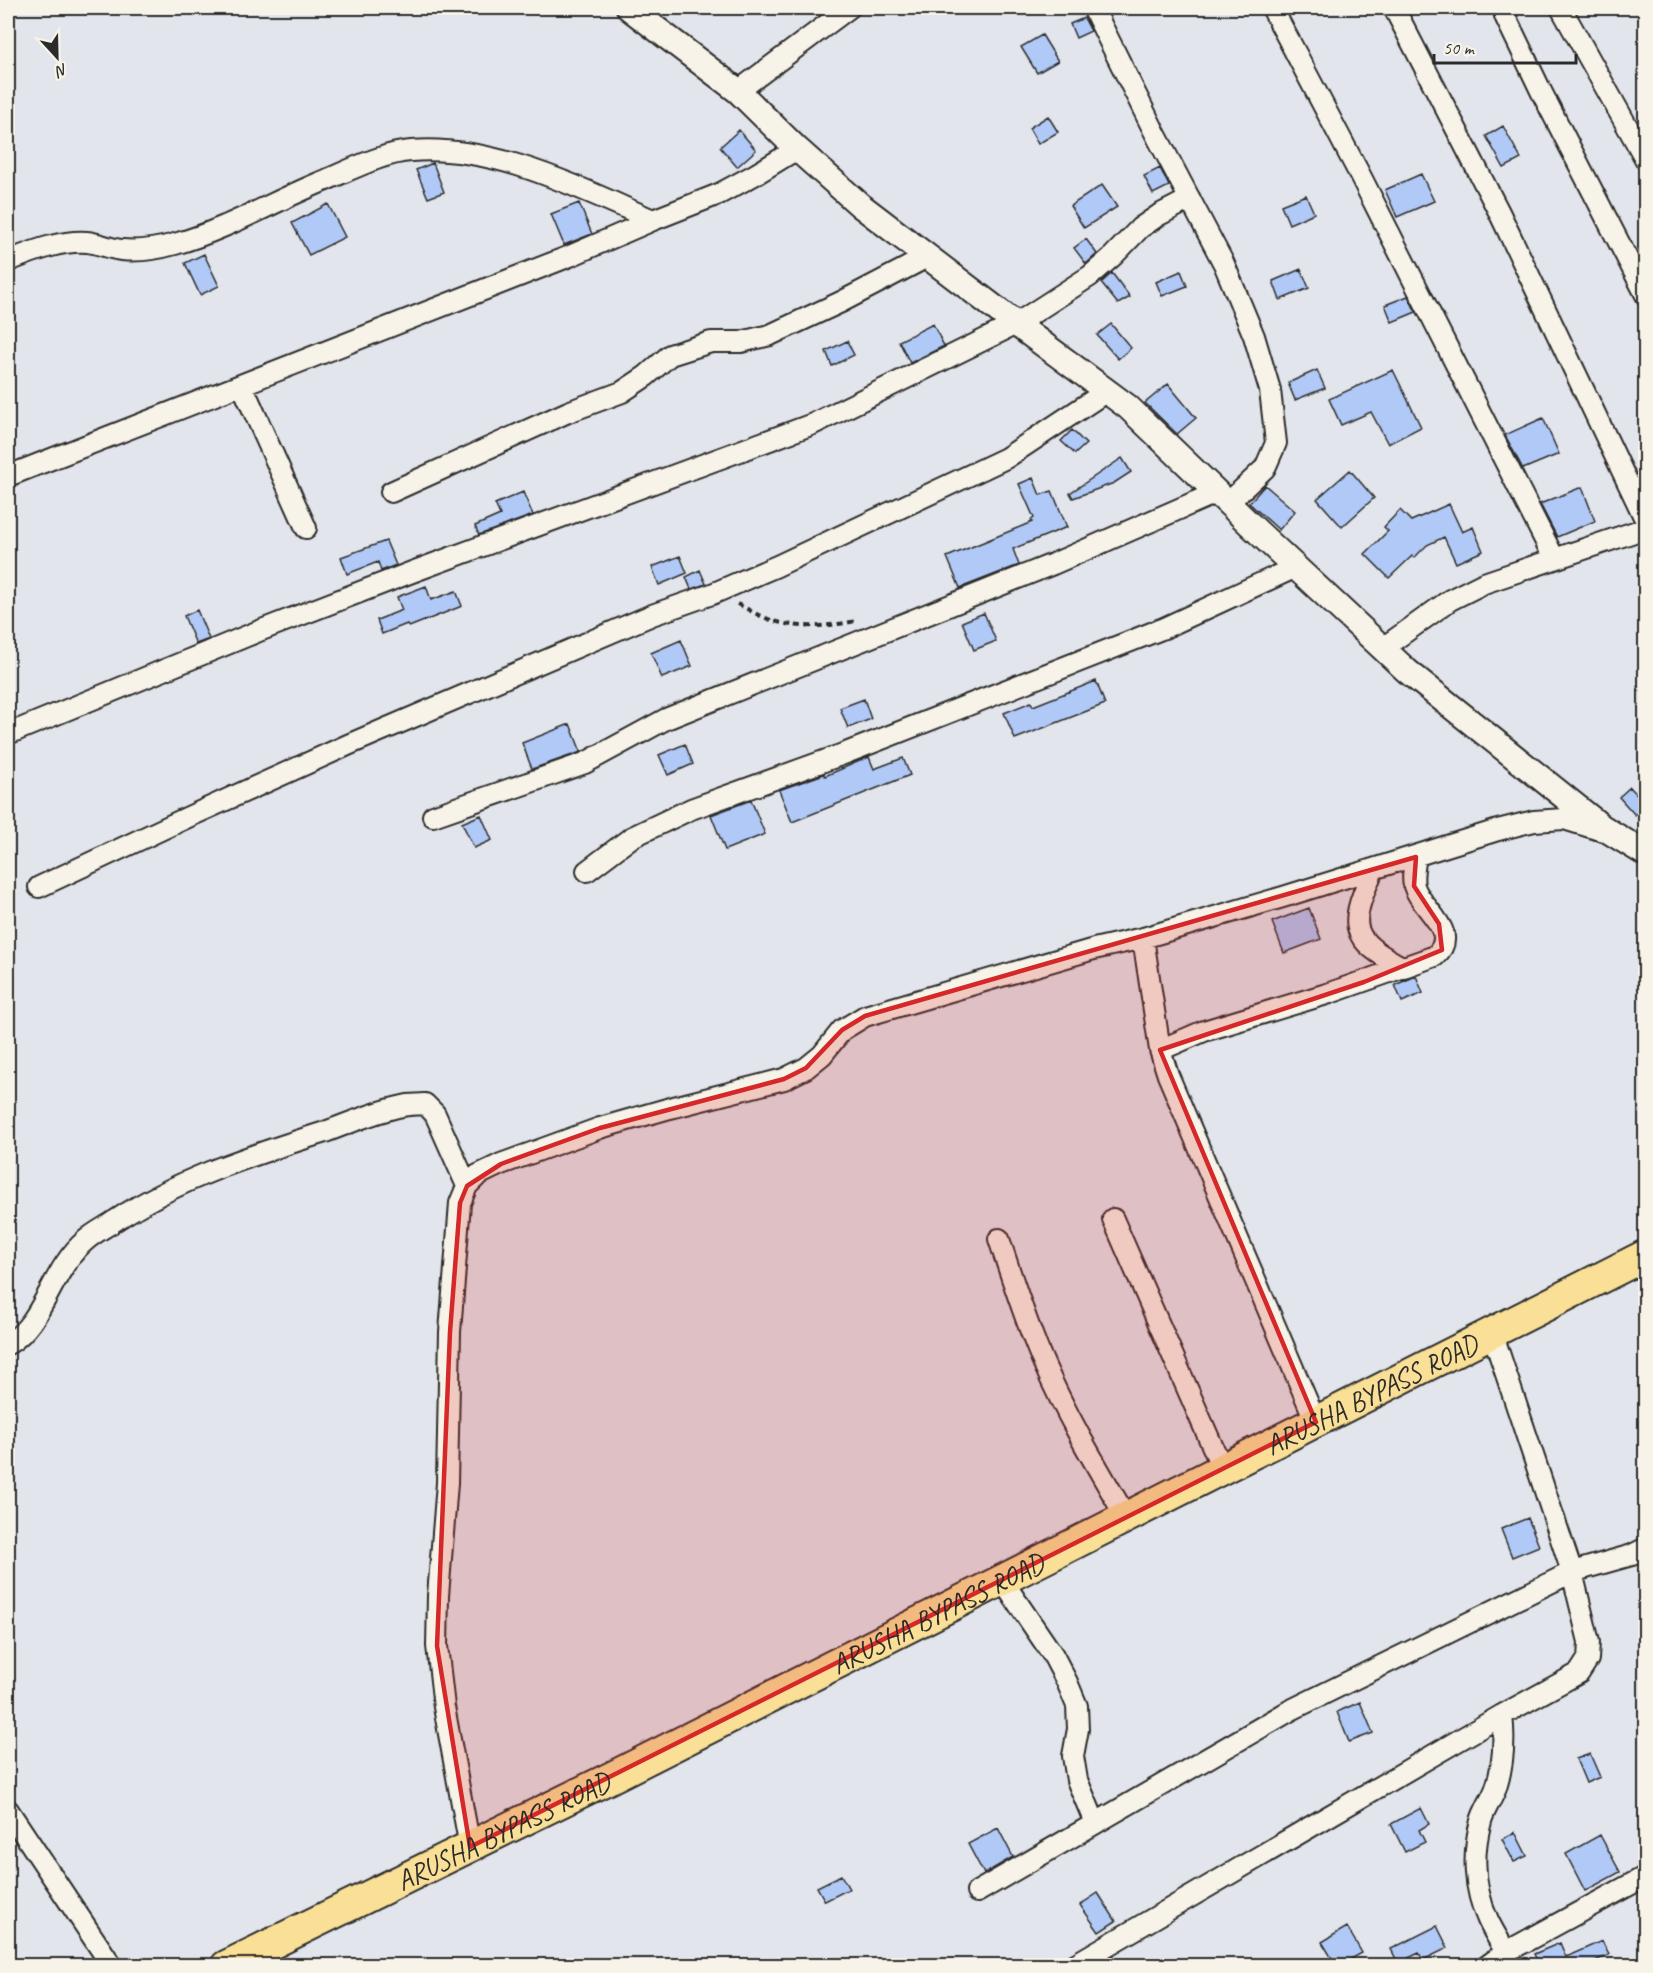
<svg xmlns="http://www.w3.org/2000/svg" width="1653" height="1973" font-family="Caveat,sans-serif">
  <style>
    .building { fill: #b0c9f7; stroke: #2b2b2b; stroke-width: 1.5 }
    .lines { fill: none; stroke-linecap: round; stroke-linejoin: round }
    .minor-casing { stroke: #2b2b2b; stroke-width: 24 }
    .tertiary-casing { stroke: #2b2b2b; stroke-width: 28 }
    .primary-casing { stroke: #2b2b2b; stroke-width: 34 }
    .path { stroke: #2b2b2b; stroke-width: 4; stroke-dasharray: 6 4.5; stroke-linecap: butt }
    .minor { stroke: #f7f3e8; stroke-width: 20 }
    .tertiary { stroke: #f7f3e8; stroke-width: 24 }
    .primary { stroke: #fadf96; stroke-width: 30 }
    .marked { fill: #d62828; fill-opacity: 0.2; stroke: #d62828; stroke-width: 4.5; stroke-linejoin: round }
    .labels { text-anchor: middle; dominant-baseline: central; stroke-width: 4.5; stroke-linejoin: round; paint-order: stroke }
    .street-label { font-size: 28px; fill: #2b2b2b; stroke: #f7f3e8 }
  </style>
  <rect width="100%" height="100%" fill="#e2e6ec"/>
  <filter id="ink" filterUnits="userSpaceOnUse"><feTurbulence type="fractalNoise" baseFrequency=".0167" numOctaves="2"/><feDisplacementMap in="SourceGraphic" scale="12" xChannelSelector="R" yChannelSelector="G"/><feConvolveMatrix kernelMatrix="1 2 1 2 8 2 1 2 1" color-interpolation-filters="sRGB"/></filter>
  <g filter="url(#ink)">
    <path class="building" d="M1084,18L1091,31L1076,38L1070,24Z
      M1042,35L1058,61L1037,73L1021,47Z
      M1048,116L1058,132L1038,144L1029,128Z
      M1503,126L1521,159L1504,168L1486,136Z
      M739,130L756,150L737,167L720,147Z
      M433,163L444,192L428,198L416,170Z
      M1160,168L1169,186L1153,194L1144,176Z
      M1421,174L1434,201L1397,217L1385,190Z
      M1102,185L1117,207L1084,228L1070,206Z
      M1306,195L1314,213L1289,224L1281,205Z
      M579,203L592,234L564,245L551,214Z
      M328,204L345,237L309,255L292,223Z
      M1086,239L1097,254L1086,264L1074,248Z
      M204,254L219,286L200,295L185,263Z
      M1301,269L1309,288L1280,300L1273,281Z
      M1181,271L1187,286L1162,296L1156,282Z
      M1112,273L1130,297L1118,304L1101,283Z
      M1408,296L1416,312L1392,322L1385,305Z
      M933,324L944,346L910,363L899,341Z
      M1111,324L1131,348L1118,359L1097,335Z
      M847,341L854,355L832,366L826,351Z
      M1317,370L1325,388L1295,400L1288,383Z
      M1393,370L1421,427L1388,444L1371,412L1341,425L1329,399Z
      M1168,384L1196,418L1177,434L1145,403Z
      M1543,418L1559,454L1523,469L1505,435Z
      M1072,430L1086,444L1075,454L1061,441Z
      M1122,458L1131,472L1114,483L1073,498L1070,493Z
      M1350,470L1374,498L1342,527L1317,499Z
      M1033,478L1040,495L1052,491L1067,527L1013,549L1019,565L960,588L947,557L1032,522L1031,520L1034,518L1019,484Z
      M1265,485L1295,511L1279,530L1249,503Z
      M1582,487L1595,521L1557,537L1540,504Z
      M523,492L533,515L479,535L475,526L500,515L495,504Z
      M1449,504L1462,532L1473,527L1483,551L1456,563L1444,537L1427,545L1414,558L1412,556L1389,578L1365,554L1388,531L1384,527L1400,510L1411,521Z
      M386,541L396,565L381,571L378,562L347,574L341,557Z
      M680,556L687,573L659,585L652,567Z
      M700,570L706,584L691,589L686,577Z
      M426,586L431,600L456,591L462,606L409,627L407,624L382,634L377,620L402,610L397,597Z
      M197,610L209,639L196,644L184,616Z
      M984,613L996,641L974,650L962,622Z
      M681,640L692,666L662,678L651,653Z
      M1096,681L1105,704L1015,739L1004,713L1031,702L1033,706Z
      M864,699L871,719L848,728L840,708Z
      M570,724L581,752L532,769L522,743Z
      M685,744L693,764L668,775L659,755Z
      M869,757L874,769L903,758L910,775L792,822L779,790L824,774L825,776Z
      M1630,787L1646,804L1635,815L1619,797Z
      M751,800L765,834L725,850L711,815Z
      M481,815L492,840L474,848L462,823Z
      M1309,908L1321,939L1284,953L1272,922Z
      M1416,976L1423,993L1402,1002L1395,985Z
      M1528,1518L1539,1546L1512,1557L1501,1529Z
      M1360,1702L1373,1733L1349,1742L1337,1712Z
      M1590,1754L1600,1777L1586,1783L1576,1759Z
      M1421,1808L1429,1824L1419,1830L1425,1842L1405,1852L1391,1824Z
      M998,1828L1013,1857L984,1874L968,1844Z
      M1515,1832L1527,1856L1514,1862L1502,1839Z
      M1600,1835L1620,1872L1585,1891L1566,1854Z
      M841,1875L849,1889L825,1901L817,1887Z
      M1098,1893L1116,1921L1099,1932L1080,1905Z
      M1437,1926L1448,1948L1423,1960L1419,1953L1398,1963L1391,1949Z
      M1347,1927L1362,1953L1340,1965H1336L1322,1942Z
      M1602,1941L1609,1955L1586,1965H1539L1534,1954L1560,1943L1566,1957Z"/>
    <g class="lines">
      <g class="minor-casing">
        <path id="minor" d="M1093,8L1155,133L1224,264L1254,336L1270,390L1276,443L1265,468L1229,502
          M1272,8L1360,175L1554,558
          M1394,8L1499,212L1646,521
          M1561,8L1646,160
          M1505,16L1542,93L1646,295
          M738,91L849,8
          M8,261C32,252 60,240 87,242C99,243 110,249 122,250C141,252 157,249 175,244C228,229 276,200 326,180C352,169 383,153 411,151C494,144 579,188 653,220
          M242,385L306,528
          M8,476L570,256L653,220L719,194L756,174L797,149
          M391,492L568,412L622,392L646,376L670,355L711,342H741L770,335L841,302L929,256
          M1383,648L1450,600L1484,583L1646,528
          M8,734L259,631L412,572L813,424L1016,324L1090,276L1113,256L1140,228L1159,215L1190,199
          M433,816L585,763L666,719L1053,564L1218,492
          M1373,870C1349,926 1347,938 1404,968
          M587,871L632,837L691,809L846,753L1164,628L1296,567
          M39,887L186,818L350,744L652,615L712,594L777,566L1006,458L1107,391
          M1143,938L1160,1050L1168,1075L1316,1422
          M1160,1050L1204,1031L1330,993L1435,956C1462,932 1421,910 1414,886C1412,876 1414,867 1416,857
          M1113,1219L1222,1468
          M999,1239C1013,1281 1026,1323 1044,1364C1067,1417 1097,1467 1126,1517
          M8,1344C45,1322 51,1269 86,1240C95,1232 106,1227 116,1220C180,1178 252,1155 325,1132C350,1123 376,1111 403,1106C410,1104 418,1105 425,1104L435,1114L467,1186
          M1002,1580L1053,1655L1067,1682L1077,1706L1078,1729L1073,1756L1077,1780L1095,1823
          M1502,1715C1505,1741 1504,1763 1496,1788C1492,1799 1484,1810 1481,1821C1472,1854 1474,1889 1488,1920C1493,1931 1500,1942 1506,1952
          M8,1810L112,1966
          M470,1847L444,1707L437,1646L438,1596L447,1483L450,1332L460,1203L467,1186L478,1175L501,1164L600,1128L670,1108L784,1079L806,1068L822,1055L842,1030L865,1016L1094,949L1143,938L1283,897L1498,830L1534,821L1564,819L1603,831
          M977,1892L1291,1710L1572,1572L1632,1555L1646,1548
          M1072,1966L1502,1715L1579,1673L1588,1659L1589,1642L1572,1572L1492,1332
          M1487,1966L1506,1952L1646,1876"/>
      </g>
      <g class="tertiary-casing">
        <path id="tertiary" d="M629,8L738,91L797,149L860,205L1016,324L1128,407L1259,533L1407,671L1602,827L1646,854"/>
      </g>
      <g class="primary-casing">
        <g id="primary">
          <path id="s1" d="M226,1966L610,1778L1646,1255"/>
        </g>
      </g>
      <path class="path" d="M737,604C746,608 754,613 763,617C793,630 825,627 856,621"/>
      <use href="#minor" class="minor"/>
      <use href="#tertiary" class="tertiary"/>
      <use href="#primary" class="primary"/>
    </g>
  </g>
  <path class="marked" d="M1416,857L1414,886L1439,924L1442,950L1364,982L1160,1050L1316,1422L470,1847L437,1646L450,1332L460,1203L467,1186L501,1164L600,1128L784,1079L806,1068L842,1030L865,1016Z"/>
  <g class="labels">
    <g class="street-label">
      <text stroke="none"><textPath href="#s1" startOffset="1280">ARUSHA BYPASS ROAD</textPath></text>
      <text stroke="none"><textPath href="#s1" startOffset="794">ARUSHA BYPASS ROAD</textPath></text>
      <text stroke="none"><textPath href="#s1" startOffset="308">ARUSHA BYPASS ROAD</textPath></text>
    </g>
  </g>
  <rect width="1653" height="1973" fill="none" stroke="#f7f3e8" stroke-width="30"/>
  <rect x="15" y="15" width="1623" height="1943" fill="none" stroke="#2b2b2b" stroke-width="2" filter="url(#ink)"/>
  <g transform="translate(57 57) rotate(158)" stroke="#f7f3e8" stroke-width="4.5" paint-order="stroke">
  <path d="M0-4.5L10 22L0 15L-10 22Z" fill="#2b2b2b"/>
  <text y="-9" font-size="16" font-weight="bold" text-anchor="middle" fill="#2b2b2b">N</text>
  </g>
  <path d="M1434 54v9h142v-9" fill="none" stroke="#2b2b2b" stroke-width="3"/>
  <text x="1443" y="54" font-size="18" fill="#2b2b2b" stroke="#f7f3e8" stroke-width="4.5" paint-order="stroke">50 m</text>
</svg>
